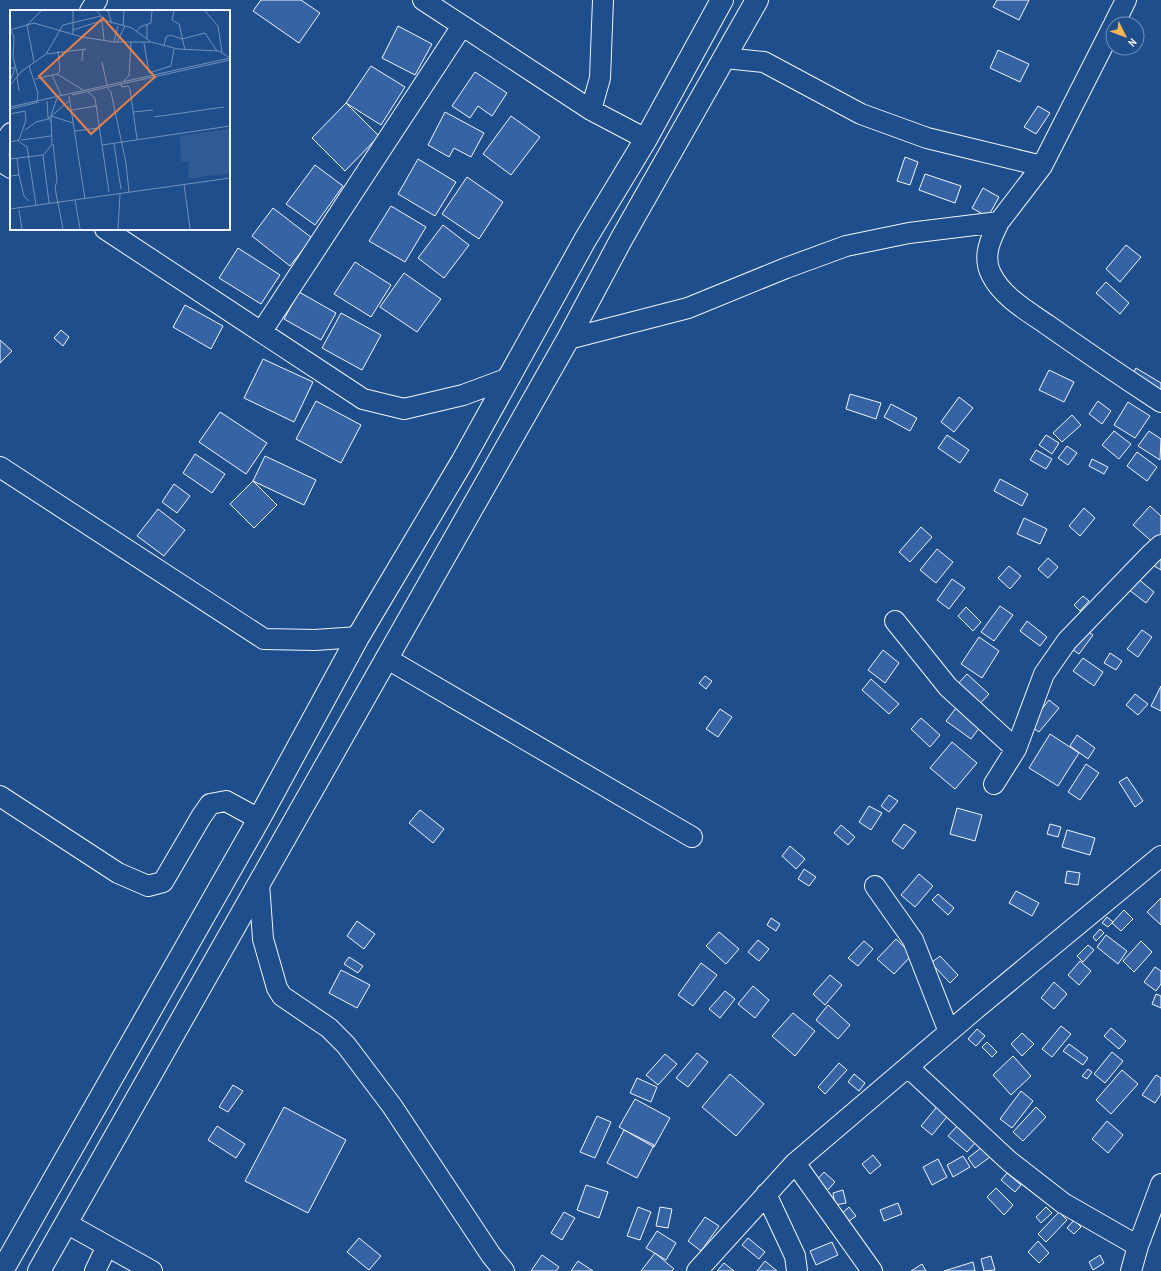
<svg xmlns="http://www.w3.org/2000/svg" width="1161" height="1271" font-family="'Archivo Narrow',sans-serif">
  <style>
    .building { fill: #3563a3; stroke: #f2f6ff }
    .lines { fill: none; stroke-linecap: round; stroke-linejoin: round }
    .minor-casing { stroke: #f2f6ff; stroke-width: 22 }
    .primary-casing { stroke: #f2f6ff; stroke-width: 24 }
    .minor { stroke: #1f4e8c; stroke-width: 20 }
    .primary { stroke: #1f4e8c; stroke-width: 22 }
    .inset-road { fill: none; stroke: #7391ba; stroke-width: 1 }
    .view { fill: #ea8049; fill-opacity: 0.15; stroke: #ea8049; stroke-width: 2 }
    .inset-edge { fill: none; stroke: #f2f6ff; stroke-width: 2 }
  </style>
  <rect width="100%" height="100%" fill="#1f4e8c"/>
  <path class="building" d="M261,0H301L320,13L299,43L253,11Z
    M997,0H1029L1019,20L993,7Z
    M398,26L432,44L415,75L382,58Z
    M998,50L1029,64L1020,82L990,68Z
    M371,66L405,87L381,125L346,103Z
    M475,72L507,93L492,116L478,106L470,118L452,106Z
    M346,103L379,136L345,171L312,138Z
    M1038,106L1050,113L1036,134L1024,127Z
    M445,112L484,133L471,157L454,148L449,157L428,145Z
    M511,116L540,137L511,175L483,154Z
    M905,157L918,162L910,185L897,181Z
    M418,159L456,182L435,216L398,194Z
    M315,165L343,186L315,225L286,204Z
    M925,174L961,186L955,203L919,190Z
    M467,177L503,202L479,239L442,214Z
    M983,188L999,197L988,217L972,208Z
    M391,206L426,227L405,262L369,241Z
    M273,208L312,238L290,266L252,236Z
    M443,225L469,245L444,278L418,258Z
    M1126,245L1141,257L1120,282L1106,269Z
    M238,248L280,275L261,304L219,278Z
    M355,262L391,285L371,317L334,294Z
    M404,273L441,299L417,332L380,307Z
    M1106,282L1129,303L1120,314L1096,293Z
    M299,292L336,313L321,340L284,319Z
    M185,305L223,326L211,349L173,327Z
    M341,313L381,335L362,370L322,348Z
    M61,330L69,337L63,346L54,338Z
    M0,340L12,351L0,363Z
    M263,359L313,382L294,422L244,398Z
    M1136,368L1161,383V398L1130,379Z
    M1049,370L1074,382L1064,402L1039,390Z
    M850,394L881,403L876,419L846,409Z
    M959,397L973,408L954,432L941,422Z
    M316,401L361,425L341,463L296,439Z
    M1098,401L1111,411L1102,424L1089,414Z
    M1128,402L1150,416L1135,438L1114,425Z
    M891,404L917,418L910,431L884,417Z
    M220,412L267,443L246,474L199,442Z
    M1072,415L1081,425L1062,442L1053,433Z
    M1114,431L1131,444L1119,459L1102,445Z
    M1149,431L1161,439L1160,460L1138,446Z
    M947,435L969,450L960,463L938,448Z
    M1046,435L1059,443L1052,454L1039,445Z
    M1067,446L1077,453L1068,465L1058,458Z
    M1036,450L1052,459L1046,469L1030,460Z
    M1137,452L1157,467L1147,481L1127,466Z
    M195,454L225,474L212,493L183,473Z
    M265,456L316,480L304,505L253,481Z
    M1092,459L1108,467L1104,474L1089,466Z
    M1000,479L1028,494L1022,506L994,491Z
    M253,481L277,505L254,528L230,504Z
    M174,484L190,496L177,513L162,502Z
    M1150,506L1161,516V541L1157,546L1133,525Z
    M1084,508L1095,518L1080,536L1069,526Z
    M158,509L185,530L164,556L137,536Z
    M1024,518L1047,529L1040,544L1017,534Z
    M921,527L932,537L910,562L899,552Z
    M937,549L953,562L936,583L920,570Z
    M1156,557L1161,560V570L1151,564Z
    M1048,558L1058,567L1048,578L1038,569Z
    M1009,566L1021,576L1010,589L998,578Z
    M1137,578L1154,592L1146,603L1128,589Z
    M952,579L965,588L949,609L937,600Z
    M1083,596L1089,601L1080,611L1074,605Z
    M1000,606L1013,615L994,641L981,632Z
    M966,607L981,622L973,631L958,616Z
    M1027,621L1047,637L1040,646L1020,631Z
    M1083,628L1093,635L1079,654L1069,647Z
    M1142,630L1152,637L1138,657L1127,649Z
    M979,637L999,651L982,678L961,664Z
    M883,650L899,663L885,683L868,670Z
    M1110,653L1122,661L1116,670L1104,663Z
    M1083,658L1103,672L1094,686L1073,671Z
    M967,674L989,694L975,709L954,688Z
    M705,676L712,681L706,689L699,683Z
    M871,679L899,704L889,714L862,690Z
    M1161,686V711L1151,706Z
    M1135,694L1148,704L1138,715L1126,705Z
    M1049,700L1059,708L1039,732L1029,725Z
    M956,708L980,727L971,739L946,721Z
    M720,709L732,717L718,737L706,729Z
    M921,718L940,735L930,747L911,729Z
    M1050,734L1079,753L1058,786L1029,768Z
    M1077,735L1095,748L1088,759L1070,746Z
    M952,742L977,763L955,789L930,768Z
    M1086,764L1099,773L1080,800L1068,792Z
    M1127,777L1143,801L1135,807L1119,782Z
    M889,795L898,801L889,812L881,806Z
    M869,806L882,813L871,830L859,822Z
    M957,808L982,815L975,841L950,834Z
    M420,810L444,829L433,843L409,823Z
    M904,824L916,832L903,849L892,841Z
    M1050,824L1061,827L1058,837L1047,834Z
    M841,825L855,837L848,845L834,833Z
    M1067,830L1095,838L1090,855L1062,847Z
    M790,846L805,859L796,869L782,856Z
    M804,869L816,877L809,886L798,879Z
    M1067,871L1080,873L1078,885L1065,883Z
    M919,874L933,886L915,907L901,895Z
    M1016,891L1039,903L1032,916L1009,903Z
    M938,894L954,908L948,915L932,900Z
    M1161,898V925L1147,912Z
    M1124,910L1133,919L1121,931L1112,923Z
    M1107,917L1113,922L1108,927L1102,923Z
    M771,918L780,924L776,931L767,925Z
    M357,921L375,934L364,949L347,936Z
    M1100,929L1104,933L1096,941L1093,937Z
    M719,932L739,949L726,964L706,946Z
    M1106,935L1127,951L1118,964L1097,947Z
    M896,939L912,955L894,974L877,959Z
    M758,940L769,949L759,961L748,952Z
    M864,941L873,949L858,966L848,958Z
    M1141,941L1152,952L1134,972L1123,961Z
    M1088,945L1094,950L1083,962L1077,956Z
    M940,956L958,975L950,983L931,963Z
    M349,957L363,966L358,973L344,964Z
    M1080,961L1091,971L1079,985L1068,975Z
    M701,963L717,975L693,1006L678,995Z
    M1155,967L1161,971V984L1156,991L1144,982Z
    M341,970L370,985L357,1008L329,993Z
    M830,975L842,985L825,1005L813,994Z
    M1054,982L1067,994L1054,1009L1041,998Z
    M753,986L769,1000L755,1018L738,1004Z
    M725,991L735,999L720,1018L709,1009Z
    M1156,994L1161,996V1008L1152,1004Z
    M828,1005L850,1025L838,1039L816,1020Z
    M793,1013L815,1031L795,1056L772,1036Z
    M1061,1026L1071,1034L1052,1057L1042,1049Z
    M1111,1028L1126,1041L1119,1049L1104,1036Z
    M977,1029L985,1036L976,1046L968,1039Z
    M1022,1033L1034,1044L1022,1056L1011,1044Z
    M987,1042L997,1052L992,1057L982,1047Z
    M1069,1044L1088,1058L1083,1065L1063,1051Z
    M1112,1052L1123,1061L1105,1083L1094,1074Z
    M697,1053L708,1062L688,1087L676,1078Z
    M665,1054L677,1064L658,1085L646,1075Z
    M1013,1056L1031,1076L1011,1095L993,1075Z
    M839,1063L847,1070L825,1094L818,1087Z
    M1088,1069L1092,1072L1087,1079L1082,1076Z
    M1122,1070L1138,1084L1111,1114L1096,1100Z
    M730,1074L764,1104L736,1136L702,1107Z
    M854,1074L865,1083L859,1091L848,1082Z
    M1156,1075L1161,1078V1094L1155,1103L1142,1095Z
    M637,1078L657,1087L651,1102L630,1093Z
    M233,1085L243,1091L228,1112L219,1107Z
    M1021,1091L1033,1101L1012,1128L1000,1119Z
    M635,1099L670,1118L654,1147L619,1127Z
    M940,1103L951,1112L932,1135L921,1126Z
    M284,1107L346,1140L308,1213L245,1181Z
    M1036,1107L1046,1117L1023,1141L1013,1132Z
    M597,1116L611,1122L595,1158L580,1152Z
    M1107,1121L1123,1135L1108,1153L1092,1139Z
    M958,1125L976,1142L967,1152L948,1136Z
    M217,1126L245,1144L236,1158L208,1140Z
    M624,1130L654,1145L637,1178L607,1163Z
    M986,1144L994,1154L975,1168L968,1158Z
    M873,1155L881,1165L870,1174L862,1164Z
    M963,1156L970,1167L953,1177L947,1165Z
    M938,1159L947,1177L932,1185L923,1167Z
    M824,1172L835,1182L826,1192L815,1182Z
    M1007,1173L1021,1185L1015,1192L1001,1180Z
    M586,1185L608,1192L599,1218L577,1210Z
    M996,1188L1013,1205L1004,1215L987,1197Z
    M843,1190L846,1203L835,1205L833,1193Z
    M898,1203L902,1214L884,1221L880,1210Z
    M638,1207L651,1212L640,1240L627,1236Z
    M660,1207L672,1209L668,1228L656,1226Z
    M849,1207L856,1216L845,1224L839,1216Z
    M1046,1207L1052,1213L1041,1223L1036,1217Z
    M564,1212L575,1218L562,1240L551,1233Z
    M1059,1212L1067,1220L1046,1242L1038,1234Z
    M705,1217L719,1226L701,1251L688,1241Z
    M1074,1220L1081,1227L1074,1234L1067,1228Z
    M657,1231L676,1243L666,1260L646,1248Z
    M359,1238L381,1256L369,1270L347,1252Z
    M748,1238L765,1252L759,1259L742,1245Z
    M1038,1241L1049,1253L1039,1263L1028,1252Z
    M832,1242L838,1255L816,1265L810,1251Z
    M655,1253L674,1269L672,1271H641Z
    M542,1255L559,1267L556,1271H531Z
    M1100,1255L1104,1263L1093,1270L1089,1262Z
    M991,1256L995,1270L984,1271L981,1259Z
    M578,1261L593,1271H571Z
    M765,1261L777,1271H757Z
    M973,1262L975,1271H944Z
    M724,1263L734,1271H717Z
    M922,1264L926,1271H911Z"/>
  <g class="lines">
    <g class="minor-casing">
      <path id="minor" d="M423,0L591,110L646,139
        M90,11L97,0
        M1114,24L1126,0
        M725,58L764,62L861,114L927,138L1042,166
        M591,110L600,78L603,0
        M0,149L11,133
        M0,161L11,168
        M999,222C991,238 982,256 991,274C1002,297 1029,312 1049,326C1086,352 1123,377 1161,402
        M105,229L363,399L404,409L463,395L509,378
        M262,331L462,26
        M568,339L688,308L786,268L846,246L909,233L999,222L1042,166L1113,26
        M0,467L264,639L315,640L358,637
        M895,621L948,687L1016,749
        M386,658L692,837
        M994,784L1016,749L1044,674L1067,641L1151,554L1161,545
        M0,796L118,873L148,886L163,882L201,817L210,804L226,801L259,819
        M259,883L263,939L277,988L282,996L329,1028L346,1045L392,1106L491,1255L504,1271
        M875,886L913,940L949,1032
        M908,1067L1009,1161L1063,1203L1138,1246
        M795,1163L872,1271
        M766,1194L795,1256L797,1271
        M66,1223L152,1271
        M95,1271L107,1246
        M697,1271L795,1163L977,1008L1161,856
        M1131,1271L1138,1246L1161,1184"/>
    </g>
    <g class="primary-casing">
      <path id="primary" d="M2,1271L259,819L358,637L462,462L585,240L646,139L722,0
        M39,1271L568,339L622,238L757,0"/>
    </g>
    <use href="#minor" class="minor"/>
    <use href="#primary" class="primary"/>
  </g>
  <g transform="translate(10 10)">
    <rect width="220" height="220" fill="#1f4e8c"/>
    <path d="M220,119V163L178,169L179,152L171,151L170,126Z" fill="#305b95"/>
    <path class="inset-road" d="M87,1L94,10L122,18L140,31M98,1L102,14M164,1L162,10L169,14L175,40M195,1L208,16L212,42M92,11L94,30M113,16L114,1M0,18L4,27L3,47L8,66M0,20L24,13L72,27L104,32H141L168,39L209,41L220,48M63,20L94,10M127,21L130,17L141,13L142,1M63,25V1M137,28V14M104,32L108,16M107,32L115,16M134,33L139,63M154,36L156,27L160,25L172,29L195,23L207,41M37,44L76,39M72,51L73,39M24,52L17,15L31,1M92,52L97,75M19,56L28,83L27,91M0,58H5L0,72M139,63L161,56L164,39M47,64L50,61L48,41M42,65L51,85M7,67L9,81M25,69L47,64L73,80M114,71L119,65L121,32M111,74L112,77L118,76L120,79L127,129M0,75L12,61L36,44L53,15L91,6M97,78L101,82L116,153L119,182M78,82L85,88L99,182M62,85L220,50M59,86L75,189M37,91L38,107L41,112M0,97L220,48M0,99L29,92M62,100L86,96M124,102L143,100M0,104L15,101L16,110L9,130L0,132M41,106L63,113M144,107L214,97M15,120L26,112L38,109L60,90M65,121L89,118M11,130L41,126M8,131L17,137L26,195M43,134L47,170L45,178L53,219M104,134L111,179M92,135L220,116M33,145L39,193M0,149L33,145L36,142L42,134L41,106L47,88M9,165L14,186L19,191M0,166L9,165L7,148M174,174L180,219M65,190L70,219M0,199L220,168M9,200L12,219M108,219L110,184"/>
    <path class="view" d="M93,8L145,67L81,124L29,66Z"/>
    <rect width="220" height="220" class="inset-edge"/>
  </g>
  <g transform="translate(1125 36) rotate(132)"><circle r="19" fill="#1f4e8c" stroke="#7391ba"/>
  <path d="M0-3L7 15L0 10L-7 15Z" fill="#ffb74d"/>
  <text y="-6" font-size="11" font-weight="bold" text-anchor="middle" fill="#f2f6ff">N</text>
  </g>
</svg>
